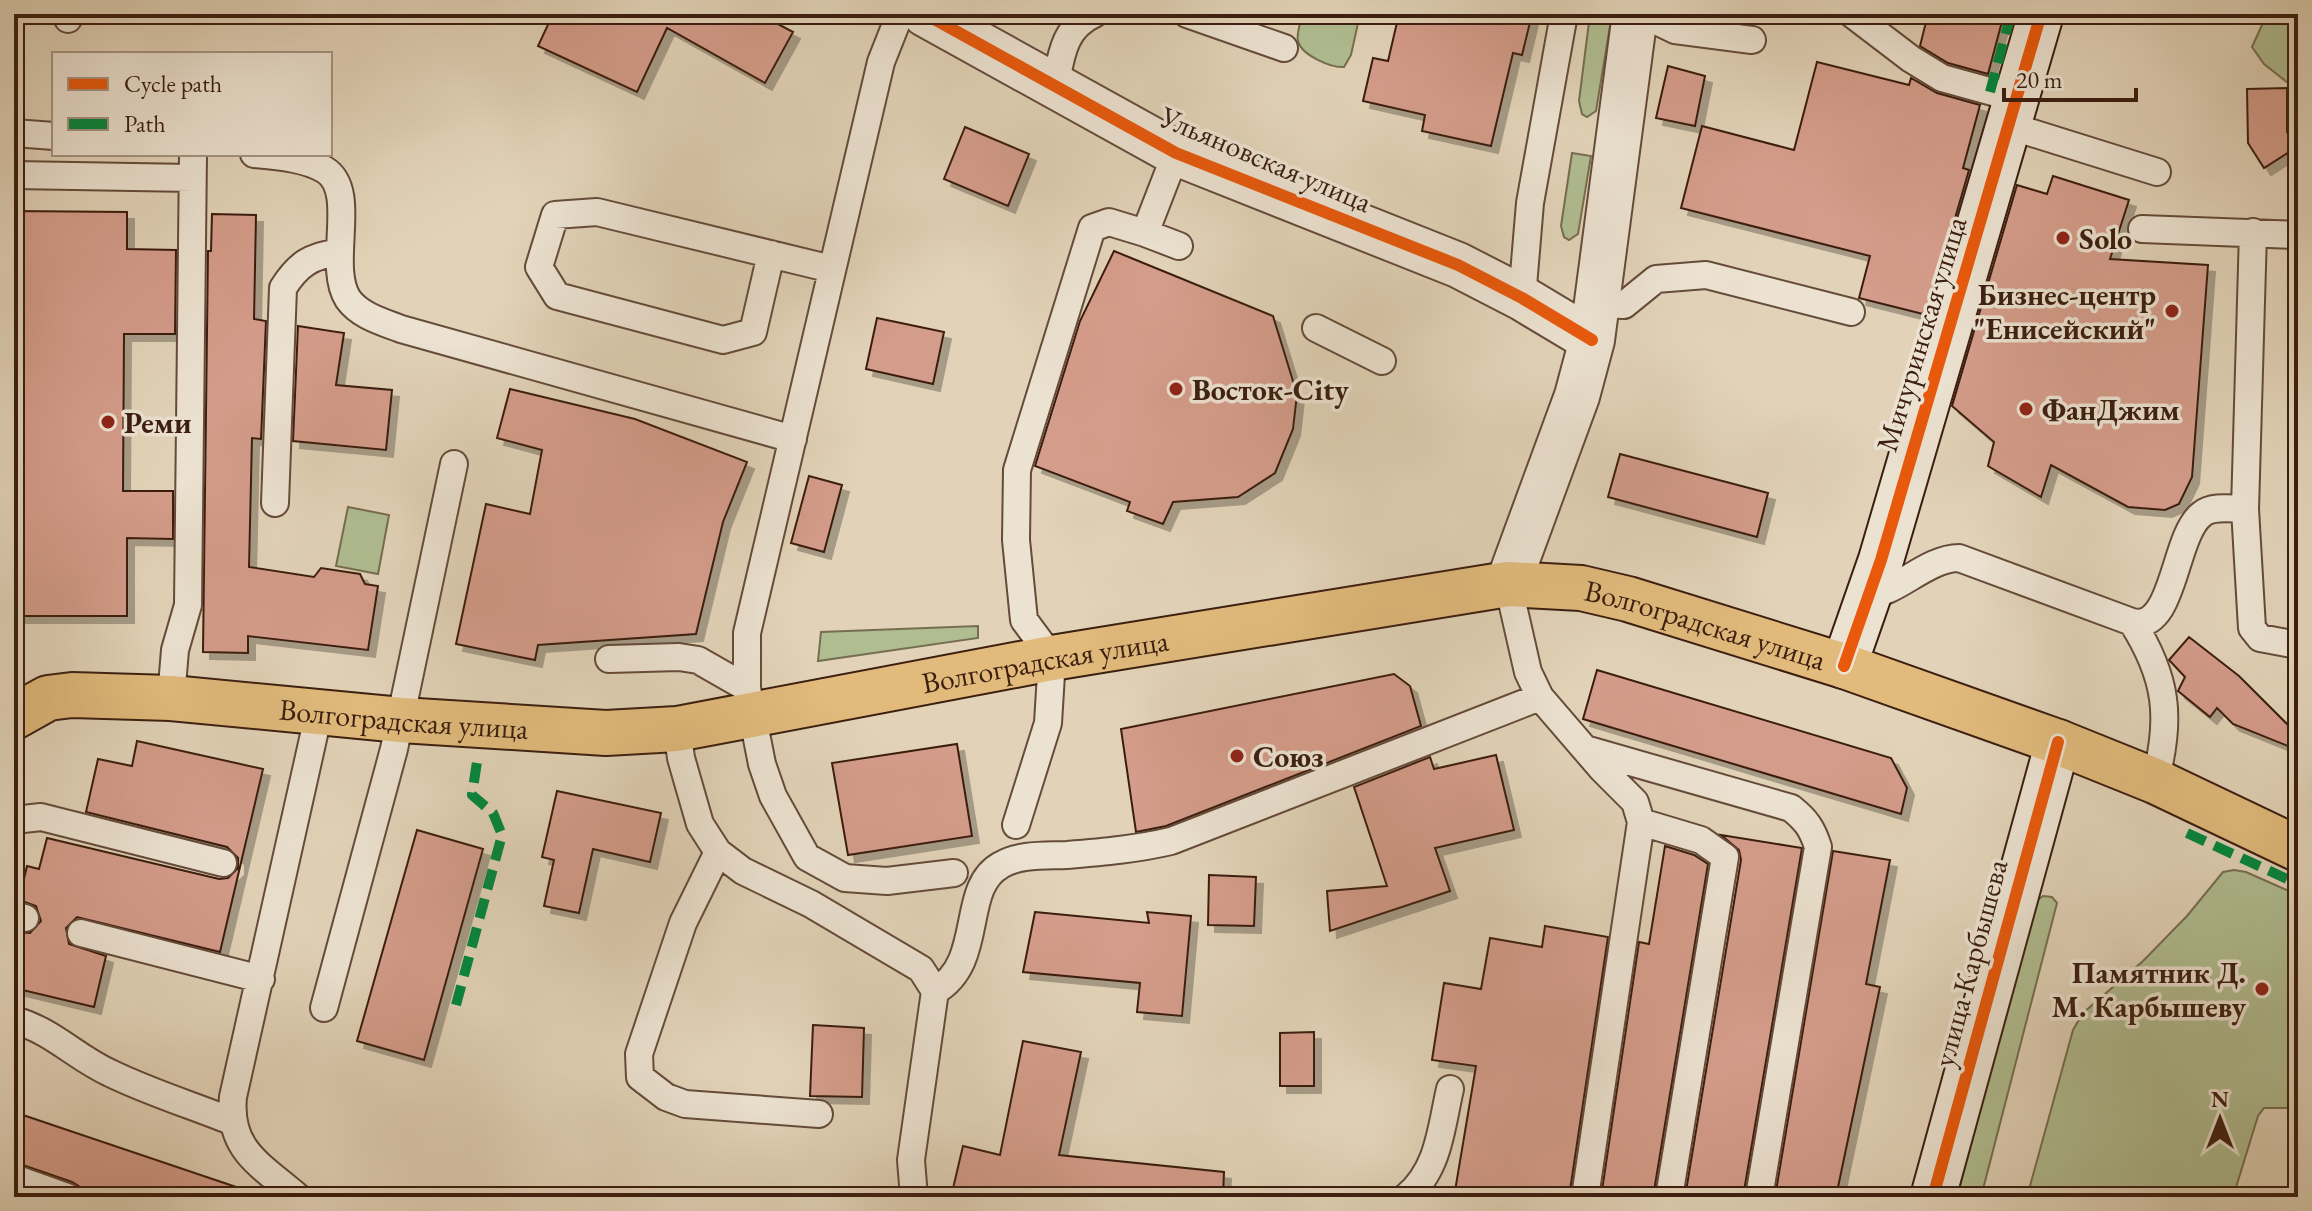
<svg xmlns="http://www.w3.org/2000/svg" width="2312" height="1211" font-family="'EB Garamond',serif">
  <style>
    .green { fill: #b0bd91; stroke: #766e50; stroke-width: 2 }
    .building { fill: #d49c8a; stroke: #3b1e10; stroke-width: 2; filter: url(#shadow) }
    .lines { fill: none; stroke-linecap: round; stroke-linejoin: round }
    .lane-casing { stroke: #654b3a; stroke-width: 30 }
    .street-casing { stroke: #654b3a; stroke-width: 48 }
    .secondary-casing { stroke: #3b1e10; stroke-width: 48 }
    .primary-casing { stroke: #3b1e10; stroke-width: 48 }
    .lane { stroke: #ece2d1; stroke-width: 26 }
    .street { stroke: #ece2d1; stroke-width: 44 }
    .secondary { stroke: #ece2d1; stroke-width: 44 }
    .primary { stroke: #e1ba7c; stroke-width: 44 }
    .quiet { stroke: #00873e; stroke-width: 10; stroke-dasharray: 20 10; stroke-linecap: butt }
    .cycleway-casing { stroke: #ece2d1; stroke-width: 17 }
    .cycleway { stroke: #e8590c; stroke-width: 12 }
    .poi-dot { fill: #8f2418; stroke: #ece2d1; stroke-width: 3 }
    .labels { text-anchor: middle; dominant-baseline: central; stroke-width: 7; stroke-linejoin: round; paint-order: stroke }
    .street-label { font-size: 30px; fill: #3b1e10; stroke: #ece2d1 }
    .poi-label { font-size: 30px; font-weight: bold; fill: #3b1e10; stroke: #ece2d1; text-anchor: start }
  </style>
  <defs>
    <filter id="shadow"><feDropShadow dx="7" dy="7" stdDeviation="0" flood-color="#0004"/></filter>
  </defs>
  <rect width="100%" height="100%" fill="#e2d3b8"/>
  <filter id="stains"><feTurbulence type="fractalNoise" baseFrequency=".0025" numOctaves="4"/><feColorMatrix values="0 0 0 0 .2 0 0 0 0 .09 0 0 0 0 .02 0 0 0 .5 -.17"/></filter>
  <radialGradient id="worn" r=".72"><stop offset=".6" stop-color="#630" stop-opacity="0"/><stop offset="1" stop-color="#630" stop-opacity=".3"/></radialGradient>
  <path class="green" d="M1302,14H1360L1351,55L1344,67C1331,68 1301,55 1298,41C1296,34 1301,22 1302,14Z
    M1590,14H1612L1596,111L1587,117L1582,114L1579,101Z
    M2267,14H2298V91L2264,64L2252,47Z
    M1572,153L1591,156L1578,234L1569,240L1564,237L1561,226Z
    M348,507L389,515L378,574L336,566Z
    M978,626V638L818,661L821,632Z
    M2234,870L2246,872L2298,895V1108H2264L2258,1116L2233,1197H2027L2073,1030L2083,1013L2143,961L2187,916L2223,872Z
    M2043,896L2052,897L2057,903L1981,1197H1957L2036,901Z"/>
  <path class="building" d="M553,14H759L793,32L765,83L667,28L637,92L538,46Z
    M1399,14H1532L1522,55L1513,53L1491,146L1422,131L1425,115L1363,101L1373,58L1388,61Z
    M1928,14H2004L1988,74L1948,63L1920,46Z
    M1817,62L1909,85L1911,78L1937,93L1980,105L1963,168L1969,170L1927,315L1859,298L1870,256L1681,208L1702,126L1794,150Z
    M1668,66L1705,76L1695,126L1656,118Z
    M2287,88V132L2297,147L2264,168L2248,143L2247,89Z
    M965,127L1029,154L1008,206L944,179Z
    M2053,176L2129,200L2110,259L2208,265L2192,477L2179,504L2165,510L2128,507L2051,465L2041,497L1988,466L1994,442L1952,406L2017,185L2047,194Z
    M14,211L127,212V249L176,250L175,334H124L123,491H173V539L127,538V616H14Z
    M212,214L256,215L254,319L266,321L261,439L252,438L249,567L314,577L321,568L360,574L365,584L378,586L368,650L248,636V653L203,652L208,251H211Z
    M1114,251L1273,316L1297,394L1293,429L1275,473L1238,497L1173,502L1163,524L1127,511L1130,502L1035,466L1080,321Z
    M877,318L944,332L933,384L866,369Z
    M298,326L344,333L336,385L392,390L386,450L293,441Z
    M510,389L635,419L747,462L723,522L696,634L538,645L535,660L456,644L486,504L530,514L542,450L497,438Z
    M1620,454L1768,493L1757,537L1608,497Z
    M809,476L842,485L824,552L791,543Z
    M2189,637L2239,676L2298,735V750L2233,724L2217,708L2210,717L2178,691L2185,677L2169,660Z
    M1597,670L1891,758L1907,788L1901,814L1583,719Z
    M1394,674L1410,686L1421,726L1166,826L1136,832L1121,729Z
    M137,741L263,769L220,952L77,917L66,928L69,944L106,956L94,1007L14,988V932L30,933L41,921L36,906L19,900L27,866L39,869L47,838L219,879L228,878L238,868V858L227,847L86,812L98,759L132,766Z
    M957,744L972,836L848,855L832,763Z
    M1496,755L1514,830L1435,848L1450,891L1330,931L1327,891L1387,886L1354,787L1430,757L1434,769Z
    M557,791L661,813L650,862L593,849L579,913L544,906L554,860L542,857Z
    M417,830L483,849L424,1060L357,1041Z
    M1721,835L1802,848L1743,1197H1685L1741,860L1739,850Z
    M1665,846L1694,855L1708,864L1653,1197H1601L1639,942L1649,944Z
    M1833,851L1890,860L1866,984L1880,987L1837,1192L1824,1190L1822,1197H1775Z
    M1209,875L1256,877L1254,926L1208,925Z
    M1035,912L1149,923L1147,912L1191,916L1182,1016L1137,1012L1140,983L1023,972Z
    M1545,926L1608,937L1569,1197H1454L1476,1066L1432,1060L1444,983L1481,989L1490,938L1542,947Z
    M813,1025L864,1028L862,1097L810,1096Z
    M1314,1032V1086H1280V1033Z
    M1023,1041L1081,1052L1059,1155L1224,1172L1223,1197H951L963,1146L1000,1155Z
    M14,1112L248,1191L247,1197H83L80,1187L72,1182L14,1162Z"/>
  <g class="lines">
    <g class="lane-casing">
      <path id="lane" d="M900,14L881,62L747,633V688L762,764L773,796L807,857L845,878L887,881L954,873
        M1187,14L1284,48
        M1642,14L1675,30L1752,40
        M1852,14L1911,59L1942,78L2018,99
        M68,19V14
        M1055,87C1061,57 1063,28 1094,14
        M2010,126L2157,172
        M14,133L54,136
        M1176,153L1145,233L1179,246
        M254,154C276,156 305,158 325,170C359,191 326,265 348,299C360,316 383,322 401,329L793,439
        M14,175L192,178
        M2142,229L2298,235
        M771,254L753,332L723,340L557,296L539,267L555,215L597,212L832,269
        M1522,298L1530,203L1564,14
        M1598,304L1624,305L1656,279L1706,275L1851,312
        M1316,328L1382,361
        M275,503L283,288C298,264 311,256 339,252
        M2245,509L2252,628L2260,638L2298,645
        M1508,584L1528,672L1540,697L1602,769L1635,802L1641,822L1585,1197
        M1869,593C1893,597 1926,558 1959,558L2132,622C2175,632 2173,536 2202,514C2213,505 2232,509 2245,509L2253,232
        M2132,622C2167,677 2172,718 2155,781
        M609,659L679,657L698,660L747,688
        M171,698L175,650L188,605L193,154
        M677,729L681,758L700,824L718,852L743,871L811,904L921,969L935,991L911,1160L914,1197
        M1585,749L1791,808C1806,820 1812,828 1818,847L1759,1197
        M14,820L41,817L223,863
        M1641,822L1701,840L1725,857L1669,1197
        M1016,825L1048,723L1052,658L1024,620L1016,540L1017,470L1092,228L1109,222L1145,233
        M718,852L683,923L639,1054L640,1077L666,1097L685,1104L819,1114
        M14,915L25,918
        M81,933L261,979
        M935,991C986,962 959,888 1001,865C1019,854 1046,856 1067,855C1103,852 1137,849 1171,841L1540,697
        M324,1008L394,749L454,464
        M14,1020C53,1031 75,1057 110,1073C149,1092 191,1105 231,1121
        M14,1178L67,1197
        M298,1197C261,1165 228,1150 233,1097L319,712
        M1406,1197C1439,1170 1441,1128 1450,1089"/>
    </g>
    <g class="street-casing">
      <path id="street" d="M925,14L1176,153L1458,265L1522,298L1592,340
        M1508,584L1577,396L1592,340L1635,14"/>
    </g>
    <g class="secondary-casing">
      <path id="secondary" d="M1844,666L1881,560L2041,14
        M1933,1197L2058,742"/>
    </g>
    <g class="primary-casing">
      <g id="primary">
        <path id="s1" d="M14,717L48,698L72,695L171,698L401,720L606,733L677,729L1052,658L1508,584L1581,588L1628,599L1844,666L2058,742L2155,781L2298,849"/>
      </g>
    </g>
    <use href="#lane" class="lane"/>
    <use href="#street" class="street"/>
    <use href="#secondary" class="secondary"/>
    <use href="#primary" class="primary"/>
    <path class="quiet" d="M1990,92L2011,14
      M2187,833L2298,884
      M456,1005L502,835L493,813L472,795L478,755"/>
    <g class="cycleway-casing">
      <path id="cycleway" d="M925,14L1176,153L1458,265L1522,298L1592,340
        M1844,666L1881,560L2041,14
        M1933,1197L2058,742"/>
    </g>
    <use href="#cycleway" class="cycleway"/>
  </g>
  <g class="poi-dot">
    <circle cx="2063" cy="238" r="8"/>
    <circle cx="2172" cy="311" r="8"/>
    <circle cx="1176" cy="389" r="8"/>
    <circle cx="2026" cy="409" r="8"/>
    <circle cx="108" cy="422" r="8"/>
    <circle cx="1237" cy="756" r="8"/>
    <circle cx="2262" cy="989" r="8"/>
  </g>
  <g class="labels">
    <g class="street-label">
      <text transform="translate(1266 159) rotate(23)">Ульяновская улица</text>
      <text transform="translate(1921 334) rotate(-73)">Мичуринская улица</text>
      <text stroke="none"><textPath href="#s1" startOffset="1716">Волгоградская улица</textPath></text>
      <text stroke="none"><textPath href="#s1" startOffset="1044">Волгоградская улица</textPath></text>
      <text stroke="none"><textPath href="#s1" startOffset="396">Волгоградская улица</textPath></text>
      <text transform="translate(1970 963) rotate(-75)">улица Карбышева</text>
    </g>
    <g class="poi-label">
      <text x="2079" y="238">Solo</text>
      <text x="2156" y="294" text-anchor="end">Бизнес-центр<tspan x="2156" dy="34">"Енисейский"</tspan></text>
      <text x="1192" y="389">Восток-City</text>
      <text x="2042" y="409">ФанДжим</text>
      <text x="124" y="422">Реми</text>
      <text x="1253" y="756">Союз</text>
      <text x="2246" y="972" text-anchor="end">Памятник Д.<tspan x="2246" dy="34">М. Карбышеву</tspan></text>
    </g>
  </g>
  <rect width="2312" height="1211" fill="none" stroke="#e2d3b8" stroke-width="48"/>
  <rect x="16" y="16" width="2280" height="1179" fill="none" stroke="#3b1e10" stroke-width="4"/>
  <rect x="24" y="24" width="2264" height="1163" fill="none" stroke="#3b1e10" stroke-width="2"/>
  <rect x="52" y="52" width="280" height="104" fill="#ece2d1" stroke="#a59484" stroke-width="2"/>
  <rect x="68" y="78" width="40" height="12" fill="#e8590c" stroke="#a59484" stroke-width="2"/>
  <text x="124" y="92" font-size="24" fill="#3b1e10">Cycle path</text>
  <rect x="68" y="118" width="40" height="12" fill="#00873e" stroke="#a59484" stroke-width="2"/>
  <text x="124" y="132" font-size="24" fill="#3b1e10">Path</text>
  <g transform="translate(2220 1119)" stroke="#ece2d1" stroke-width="6" paint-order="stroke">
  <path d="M0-6L14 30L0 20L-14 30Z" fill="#3b1e10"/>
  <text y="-12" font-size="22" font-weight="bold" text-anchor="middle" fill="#3b1e10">N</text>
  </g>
  <path d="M2004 88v12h132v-12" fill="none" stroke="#3b1e10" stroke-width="4"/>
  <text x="2016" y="88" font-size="24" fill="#3b1e10" stroke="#ece2d1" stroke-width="6" paint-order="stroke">20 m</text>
  <rect width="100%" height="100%" filter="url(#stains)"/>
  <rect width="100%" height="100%" fill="url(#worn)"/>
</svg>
